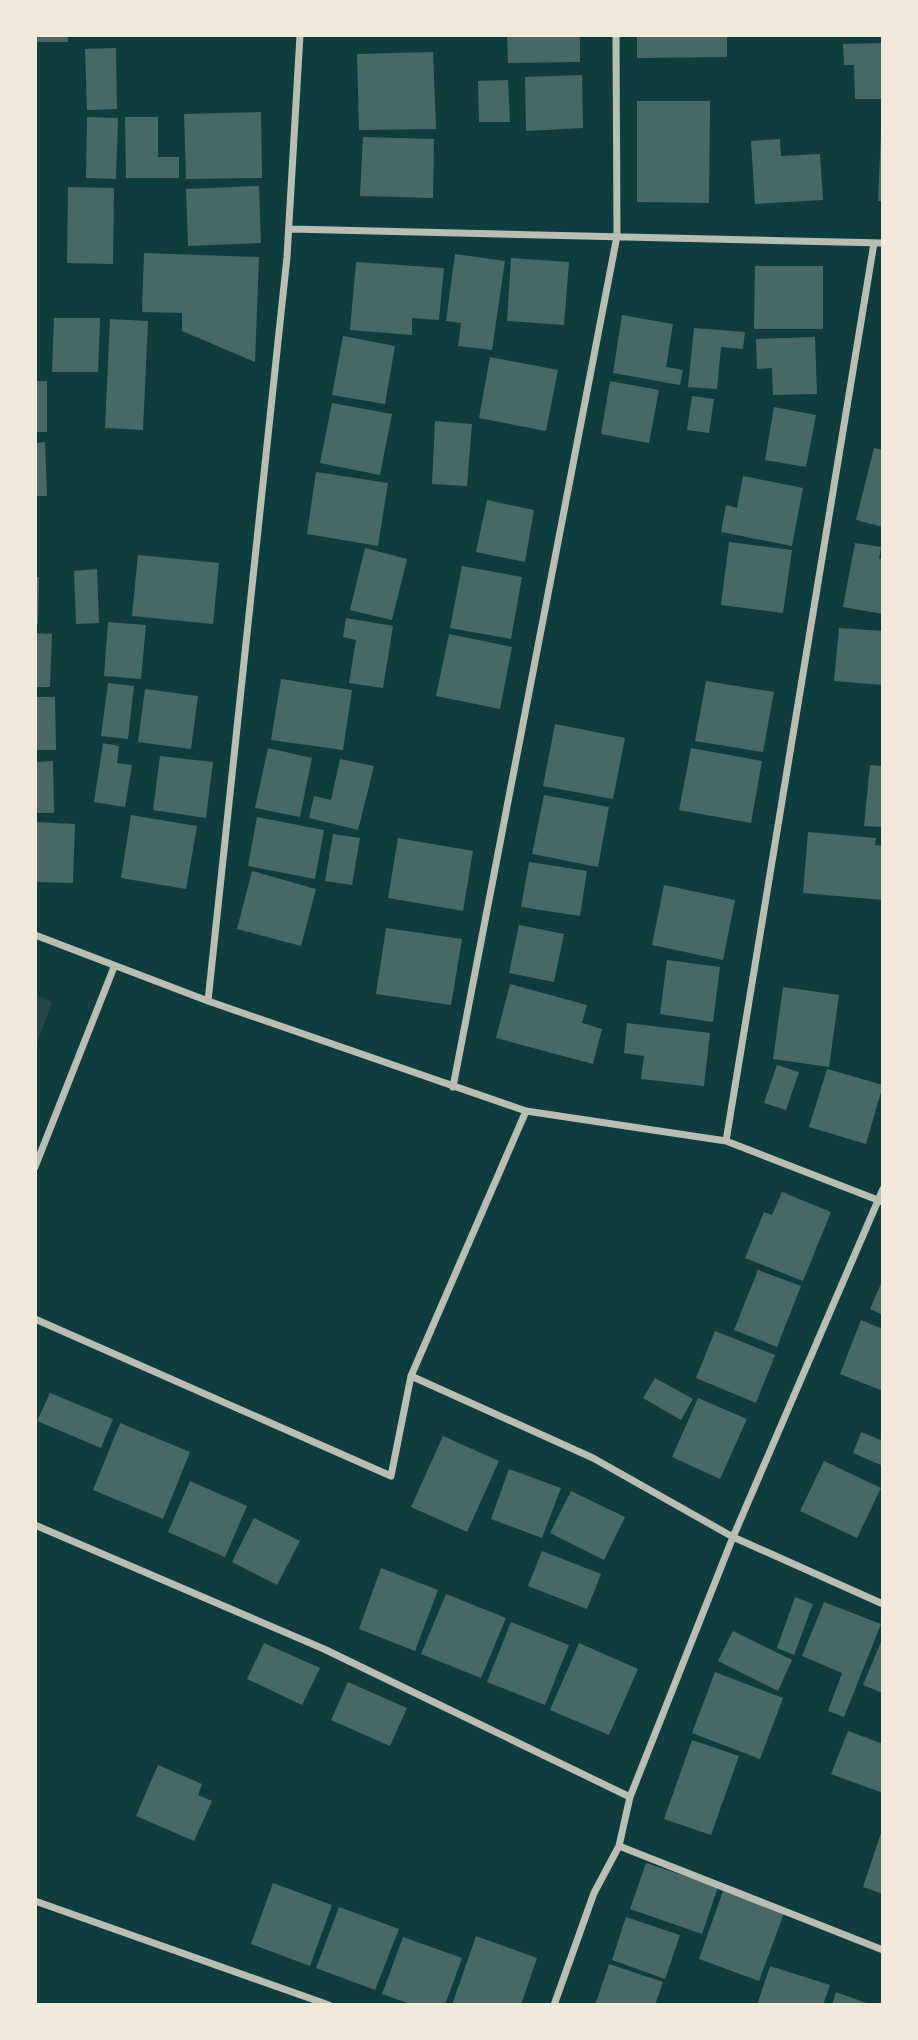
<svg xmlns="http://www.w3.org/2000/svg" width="918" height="2040" font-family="Figtree,sans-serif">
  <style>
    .green { fill: #244646 }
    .building { fill: #486865 }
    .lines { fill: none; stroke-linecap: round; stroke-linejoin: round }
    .minor { stroke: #b8beb3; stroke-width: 7 }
  </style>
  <rect width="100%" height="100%" fill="#0f3d3e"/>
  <path class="green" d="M35,994L52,1002L35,1049Z"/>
  <path class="building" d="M35,35H68V42H35Z
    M507,35H580V62L508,63Z
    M637,35H727V57L637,58Z
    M883,43V99H855L854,65H844L843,44Z
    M116,48L117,109L87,110L85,49Z
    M433,52L436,129L359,130L357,54Z
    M582,75L583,128L526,131L525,77Z
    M508,80L510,122H479L478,81Z
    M637,101H710L709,203L637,202Z
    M261,112L262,178L186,179L184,114Z
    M87,117L118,118L116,179L86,178Z
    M125,117H158V157H179V178H126Z
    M881,132H883V201H878Z
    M363,137L434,139L433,198L360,196Z
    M780,139L781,156L820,154L823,200L755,204L751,141Z
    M259,186L261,243L188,246L186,189Z
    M68,187L114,188L113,264L67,263Z
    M144,253L259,257L255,362L182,331V313L142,312Z
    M455,254L505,261L492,350L458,346L461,323L446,321Z
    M511,258L569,262L564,325L507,321Z
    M356,262L444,268L439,320L412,318V335L350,330Z
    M755,266H823V329H754Z
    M622,315L673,324L666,367L683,370L680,385L613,373Z
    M54,318H100L98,372H52Z
    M110,319L148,321L143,430L105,428Z
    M694,328L745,332L743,349L721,347L717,389L688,387Z
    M343,336L395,346L385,404L332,395Z
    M815,337L817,394L773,395L772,368L757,369L756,339Z
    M490,357L558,370L546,431L479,418Z
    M35,381H47V432H35Z
    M610,381L659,390L649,443L601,434Z
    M692,396L714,399L709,433L687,430Z
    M332,403L392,414L380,475L320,463Z
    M774,407L816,415L806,467L765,460Z
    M435,421L472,424L467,486L432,484Z
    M45,442L47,496H35V443Z
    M874,448L883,450V527L856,520Z
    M316,472L388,483L378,546L307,534Z
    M743,476L803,488L792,546L721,532L726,505L737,508Z
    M487,500L534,510L525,562L476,552Z
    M729,542L792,550L783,613L721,605Z
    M855,543L881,547L879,559H883V614L843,607Z
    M365,548L407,559L392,620L350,610Z
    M138,555L219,563L213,624L132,616Z
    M462,566L522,577L511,639L450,628Z
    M97,569L99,623L76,624L74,571Z
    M35,577H39L38,624H35Z
    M346,618L393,626L383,688L349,683L356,640L343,637Z
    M108,622L146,625L141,679L104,676Z
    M839,628L883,631V685L834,681Z
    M35,633L52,634L50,687H35Z
    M449,634L512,647L500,709L436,696Z
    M281,679L352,690L343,750L271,740Z
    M706,681L774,692L763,752L695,741Z
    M108,683L134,686L128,739L101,736Z
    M145,689L198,696L191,749L138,742Z
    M35,697H55L56,750H35Z
    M555,724L625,738L613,799L543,786Z
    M103,743L119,746L117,763L132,765L125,807L94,802Z
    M268,748L312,758L300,817L255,808Z
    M691,748L762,761L751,823L679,810Z
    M160,756L213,762L206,818L153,810Z
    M340,759L374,766L358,830L309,818L314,796L331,800Z
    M53,761L54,813H35V762Z
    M870,765L883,766V827L864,826Z
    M544,795L609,807L598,867L532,854Z
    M131,815L197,826L186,889L121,878Z
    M257,817L324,830L315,879L248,866Z
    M35,822L75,824L73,883L35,882Z
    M808,832L876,838L875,845L883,846V900L803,893Z
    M333,834L360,838L352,885L325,881Z
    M398,838L473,851L463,911L388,898Z
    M529,862L587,871L580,916L521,907Z
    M252,871L316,889L301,946L237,929Z
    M664,885L735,900L723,960L652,945Z
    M519,925L564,934L554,982L509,973Z
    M386,928L462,939L451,1005L376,994Z
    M667,960L720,967L713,1022L660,1014Z
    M510,984L587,1005L582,1023L602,1029L593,1064L496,1038Z
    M783,987L839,995L829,1067L773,1059Z
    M627,1023L710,1033L704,1086L641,1079L644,1056L624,1053Z
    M777,1065L799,1072L786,1110L764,1103Z
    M827,1069L883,1085L866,1144L809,1127Z
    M782,1192L831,1212L803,1281L745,1258L764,1212L772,1215Z
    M758,1270L801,1286L777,1347L734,1330Z
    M883,1279V1315L870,1309Z
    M861,1320L883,1329V1391L840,1374Z
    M715,1331L775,1355L756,1403L696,1378Z
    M655,1378L693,1399L681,1420L643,1398Z
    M50,1393L113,1419L101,1448L37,1421Z
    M698,1398L747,1419L720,1479L672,1457Z
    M120,1423L190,1452L163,1519L93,1490Z
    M861,1432L881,1440L883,1434V1466L853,1453Z
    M443,1436L499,1461L467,1532L411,1507Z
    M824,1461L881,1488L857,1538L800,1511Z
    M509,1469L561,1488L542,1538L491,1519Z
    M190,1481L247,1506L225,1557L168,1532Z
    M571,1491L625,1517L604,1560L550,1533Z
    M254,1518L300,1541L277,1585L232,1562Z
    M542,1551L601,1574L587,1609L528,1586Z
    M381,1568L438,1590L415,1651L359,1629Z
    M446,1594L506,1618L481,1678L421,1654Z
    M795,1597L813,1604L794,1655L777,1648Z
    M824,1602L881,1624L844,1717L828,1711L842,1673L802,1656Z
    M511,1622L569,1645L545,1705L487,1682Z
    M733,1631L792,1660L778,1691L718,1661Z
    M883,1637V1693L863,1685Z
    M264,1643L320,1668L302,1705L247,1679Z
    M579,1643L638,1669L609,1735L550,1710Z
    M715,1672L783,1698L760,1759L692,1733Z
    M348,1682L407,1708L390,1746L331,1720Z
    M848,1731L883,1744V1793L831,1774Z
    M692,1740L739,1756L711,1835L664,1819Z
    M158,1765L202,1784L198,1795L212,1801L194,1841L136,1816Z
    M883,1827V1894L863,1887Z
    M646,1863L718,1887L702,1934L630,1909Z
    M273,1883L332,1905L310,1966L251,1944Z
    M723,1891L784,1913L759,1981L699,1959Z
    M339,1907L399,1929L375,1990L316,1968Z
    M626,1917L680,1935L665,1979L612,1960Z
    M476,1936L537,1958L521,2005H452Z
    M403,1937L462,1958L445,2005H413L382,1994Z
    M609,1964L663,1982L655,2005H595Z
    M770,1966L830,1985L823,2005H757Z
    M836,1992L872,2005H832Z"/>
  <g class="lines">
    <path class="minor" d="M290,229L883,243
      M35,935L208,1001L526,1111L726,1141L883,1202
      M208,1001L287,257L300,35
      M453,1087L617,236L616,35
      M526,1111L411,1376L593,1458L733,1537L883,1604
      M726,1141L874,243
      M35,1167L114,967
      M35,1319L391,1476L411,1376
      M35,1525L324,1649L630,1797
      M619,1846L883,1950
      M35,1901L329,2005
      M554,2005L594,1893L619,1846L630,1797L733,1537L883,1189"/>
  </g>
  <rect width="918" height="2040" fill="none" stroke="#f1e9da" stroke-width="74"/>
</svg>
